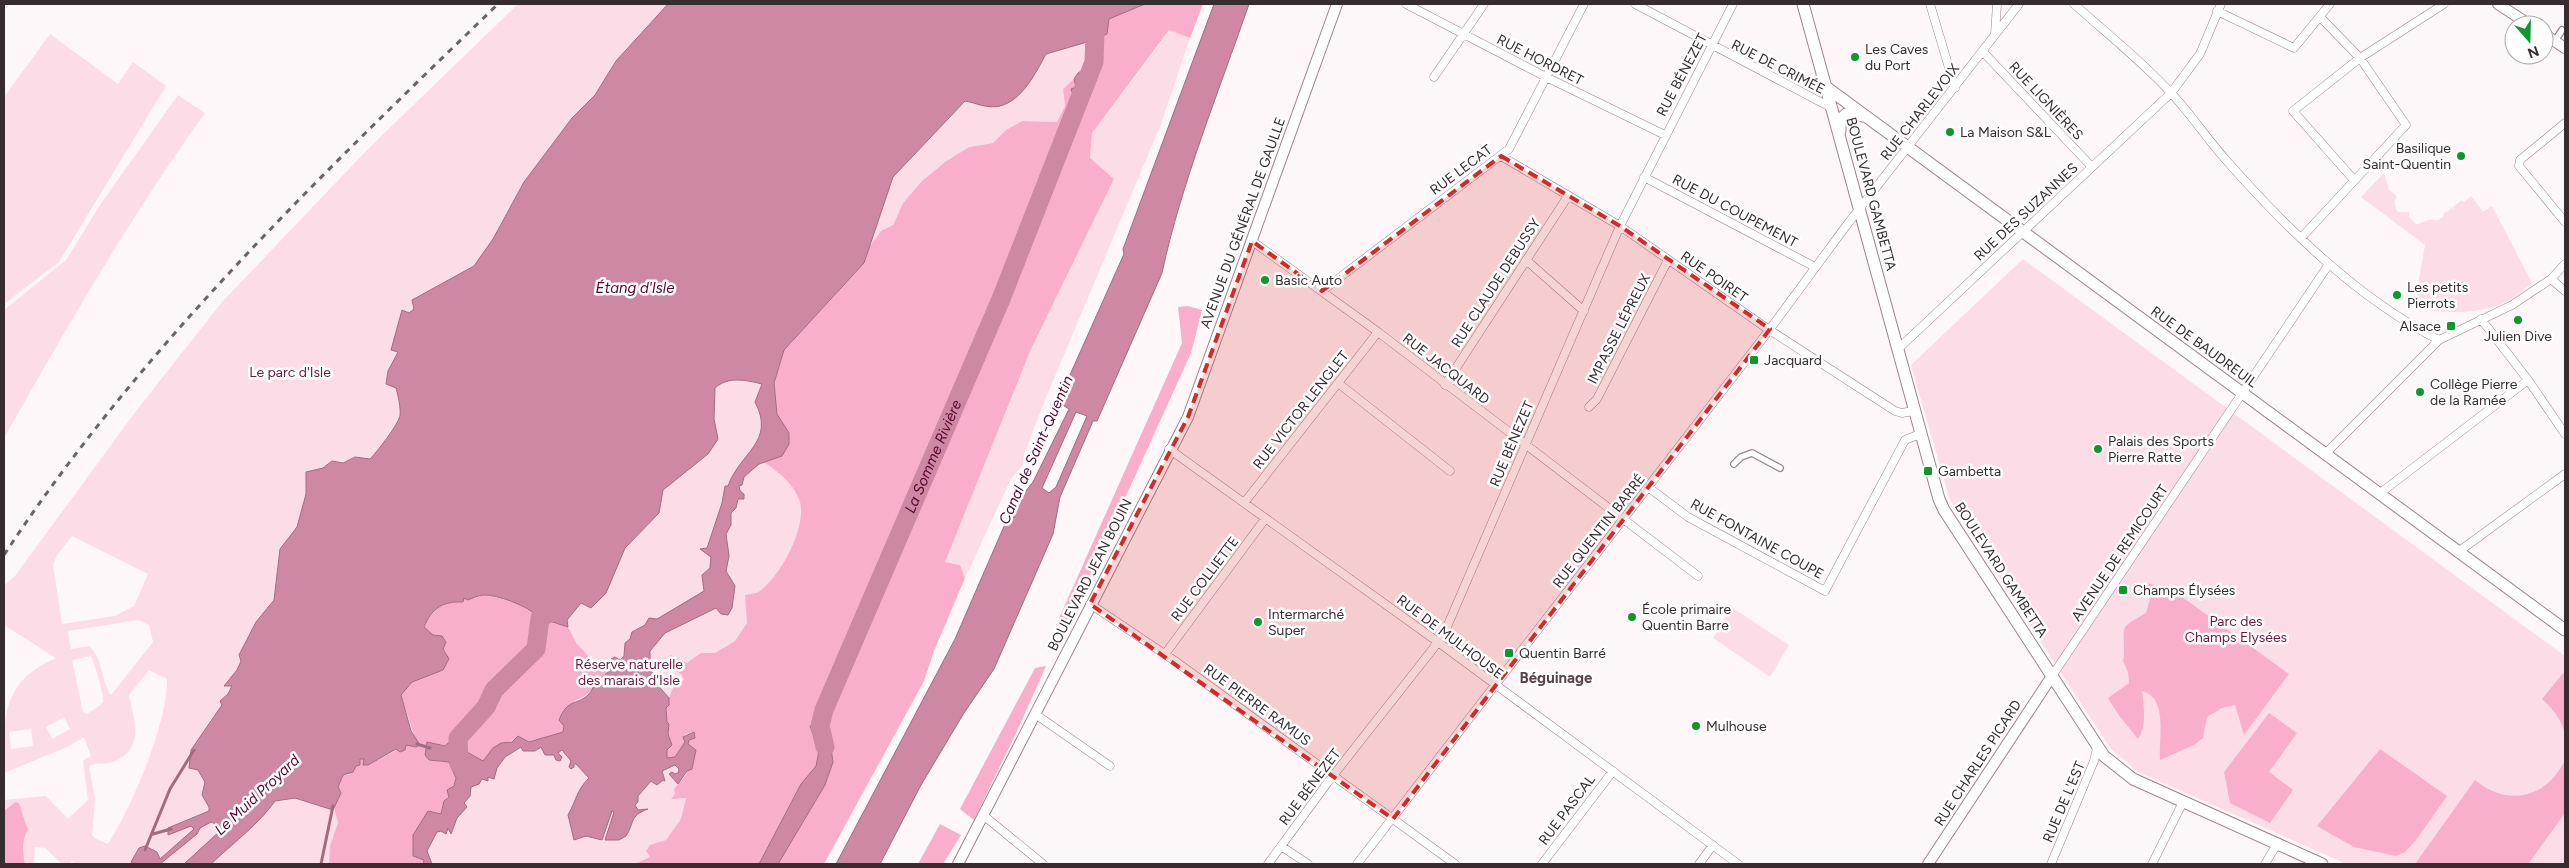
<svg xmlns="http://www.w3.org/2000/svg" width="2569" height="868" font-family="Figtree,sans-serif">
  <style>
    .green { fill: #fcdde7; fill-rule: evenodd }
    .forest { fill: #f9afcb }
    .water { fill: #cf88a3; stroke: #a16c80; fill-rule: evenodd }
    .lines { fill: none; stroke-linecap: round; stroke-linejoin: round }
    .stream { stroke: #a16c80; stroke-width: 3 }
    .river { stroke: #cf88a3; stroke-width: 19 }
    .pedestrian-casing { stroke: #9d848c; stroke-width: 8 }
    .minor-casing { stroke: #9d848c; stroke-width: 9 }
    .tertiary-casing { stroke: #9d848c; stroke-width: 12 }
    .secondary-casing { stroke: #9d848c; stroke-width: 13 }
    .pedestrian { stroke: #fff; stroke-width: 5.5 }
    .minor { stroke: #fff; stroke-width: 8 }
    .tertiary { stroke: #fff; stroke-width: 10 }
    .secondary { stroke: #fff; stroke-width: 11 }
    .rail { stroke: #6d6367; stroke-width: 3; stroke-dasharray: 6 6; stroke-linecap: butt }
    .marked { fill: #d62828; fill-opacity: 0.2; stroke: #d62828; stroke-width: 4; stroke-dasharray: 10 6; stroke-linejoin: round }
    .poi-dot { fill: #0e972c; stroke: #fff; stroke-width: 2 }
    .labels { text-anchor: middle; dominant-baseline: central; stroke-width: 5; stroke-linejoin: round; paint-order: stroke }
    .poi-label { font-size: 14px; fill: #372c30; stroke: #fff; text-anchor: start }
    .street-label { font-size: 14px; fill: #372c30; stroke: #fff }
    .park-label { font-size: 14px; fill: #6c1841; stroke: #fff }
    .water-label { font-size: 15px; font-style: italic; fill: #580131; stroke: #fff }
    .neighbourhood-label { font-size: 15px; font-weight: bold; fill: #5a434c; stroke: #fff }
  </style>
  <rect width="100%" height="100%" fill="#fdf7f9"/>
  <path class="green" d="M518,4H668L616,61L595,95L572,118L524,182L493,239L474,266L409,313L402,310L391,350L398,351L388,371L399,397L400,416L377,453L370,459C351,456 348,464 332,461L323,468L306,472V494L297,527L280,549L274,600L267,610L715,388C728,376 746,380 762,384L760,391L857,303L759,864H139V848L131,862L134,864H76L72,861L69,864H62L45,848L35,847L34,864H25C23,853 21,840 28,830L22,811L15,802L4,811V800L46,796L68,819L88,800L83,761L91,756L84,737L67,747L4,773C4,719 0,682 56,658L4,625V586L15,576L136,411L222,302L369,148ZM72,536L148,574L134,606L115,616L62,624L53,565L57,555ZM138,620L149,625L153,642L111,695C100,680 104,659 89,646L71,649L68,631ZM91,656C94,661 105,698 103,702C100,706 91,711 87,714L83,712L72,660ZM149,670L167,679C168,722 132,807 108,844L96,839L92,835L95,799L89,766C96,762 107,765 115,761C145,748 134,719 129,695ZM64,717L70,729L52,739L46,727ZM31,729L33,746L11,749L9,732Z
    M1170,30L1190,38L1161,124L1045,400L1024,454L1023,465L1011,479L965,578L960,565L944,562L1031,349L1114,179L1090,158L1092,133Z
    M50,34L118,84L133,62L166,86L59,262L4,304V97Z
    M1094,40V62L1063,89L1065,106L1057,122L1022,121L1006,130L993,143L969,147L945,162L922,181L903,203L893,225L881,231L867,250L893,177L965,101L987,106L1030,83L1046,54Z
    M178,95L205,113C130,217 67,327 4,438V310L66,260L100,205Z
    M2384,173L2389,190L2397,196C2393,202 2394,206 2398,212H2409V217L2416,224C2420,224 2424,221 2428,220C2441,219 2434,223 2444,216L2443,213L2449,211L2451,207L2453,210V207L2462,200L2464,202L2471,196L2483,212L2492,206L2532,283C2525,288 2518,295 2510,300C2483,315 2444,314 2414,308L2425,245L2361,197Z
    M2023,259L2565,656V864H2347L2138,772L2110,748L1959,516L1949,497L1911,365Z
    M1731,607L1789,645L1770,677L1713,638Z"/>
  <path class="forest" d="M1145,4H1203L1190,38L1169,30L1092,133L1090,158L1114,179L1031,349L945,562L960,565L965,578L934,651L924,681L824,864H778L825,785L833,762L826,722L810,726L819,751L816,766L801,784L759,864H635L650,857L646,851L650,845L666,840L681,819L686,798L671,799L675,794L674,789L686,775L687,771L692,769L696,750L688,744L689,740L693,739L694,732L685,734V743L675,757L667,759L666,751L671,742L667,731L669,724L667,723L666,708L668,700L673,688L684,680L682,675L667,664L670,655L687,663L701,653H715L735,641L747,623L745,595C750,594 756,594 760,591C780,577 807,527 800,502C794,483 778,472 764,462L782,456L789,433L777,414L774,383L784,350L864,263L867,250L881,231L893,225L903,203L922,181L945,162L969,147L993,143L1006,130L1022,121L1057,122L1065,106L1063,89L1074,79L1076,82V88L1072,89L1076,102L1080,97L1079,92L1089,86L1087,83L1094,77V40L1107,34L1109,19Z
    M1188,306L1202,310L1191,353L1065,630L1056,625L1182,343L1178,307Z
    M2147,583L2171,589L2289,674L2244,735L2235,705L2222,708L2207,717L2203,738L2194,745L2160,760C2158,739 2169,698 2142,691C2144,707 2147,725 2138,739L2118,714L2108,698L2129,683L2128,672L2123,661C2126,652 2121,631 2126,626C2131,621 2140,617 2146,613L2150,599Z
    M483,595C501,599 523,602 536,615L535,622L541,624L544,619L568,627L577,644L591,659L611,670C600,679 588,698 575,700L563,732L529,742L518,736C512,742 507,741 500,744C492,747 488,755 483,761L467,752L460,751L461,739L454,738L445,746L434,745L439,762H449L456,778C453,791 443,801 441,814L428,812L423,864H329L330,846L338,823L334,807L341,793L338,787L343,775H349L360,758L378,760L406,745L416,747L415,738L401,695L412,682L443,670V648L446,642L442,637L433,635L424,627C433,609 442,601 463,602L464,598Z
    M1046,666L1017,731L974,820L960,809L1035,668Z
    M2563,673L2565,675V734C2561,719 2554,710 2542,699Z
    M2269,713L2297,733L2269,772L2293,790L2270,823L2230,803L2224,772Z
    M2380,749L2447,796L2416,840L2405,852L2396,856L2354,847L2317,826Z
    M2565,760V813L2528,864H2415L2475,780C2508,807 2546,799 2565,760Z
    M15,802L19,803L28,830C21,840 23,853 25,864H4V811Z
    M940,824L961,835L943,864H918Z"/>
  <path class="water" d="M668,4H1145L1109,19L1107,34L1094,40L1046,54C1036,72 1023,100 1000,106C988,109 976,103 965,101L893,177L864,263L784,350L774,383L777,414L789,433V444L782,456L759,464L744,477L742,485L739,486L740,491L744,494V499H738L736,508L731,513V525L726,534L729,556L726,571L735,586L732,608L728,615L721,614L716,608L665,633L650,651V665L655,682L669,698V705L666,708L667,722L669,724L668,734L672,745L667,750V758L675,757L685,742L683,737L694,732L695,738L689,740L688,744L696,750L692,769L687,771L678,784L669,774L672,772L675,774L678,773L679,769L675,765L662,771L665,781L663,780L657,785L651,781L638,796V802L635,805L638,810L648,809C629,816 635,822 626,836L619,840H605L614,812L612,811L602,840L586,836L574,840L568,815C577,799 576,791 589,778L576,764H574V767L571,769L569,767L571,761L562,750L558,753L562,757L560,761L556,760L554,755H545L541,747L535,751H523L521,747L505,757L497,768L494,779L488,777V781L482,779L479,784L471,787L470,796L464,803L467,807L457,818L451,834L448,828L446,834L441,831L437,832L427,851L432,864H423L424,860L413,856V835L428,811L441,814L444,801L449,797L447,790L454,786L456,778L449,762L429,760L425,755L427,742L445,746L454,738L461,739L460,751L467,752L483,761L493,748L501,743L512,742L518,736L529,742L563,732L564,726L559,720C568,698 576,706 588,695C592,691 594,685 597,681C604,675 610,673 613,664L611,659L615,657L620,660L624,656L625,643L630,639L632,632L645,625L649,618L657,619L704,591L702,575L710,568L711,557L700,549L707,548L722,503L725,486H728C740,452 776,442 755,402L762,384C746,380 728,376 715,388L714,419L718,439L708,454L663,490L659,513L625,548L606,593L591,608L581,603L567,620L568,627L544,619L539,625L535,622L536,615C526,605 497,595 484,595C478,595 473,598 468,600L464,598L463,602C443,601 432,608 424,627L433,635L442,636L446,642L443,649L449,659L443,670L412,682L401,695L411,731L420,745L416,747L406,745L405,750L400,752L396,749L368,765H363L364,759H360V765L356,766L353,772L343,775L338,787L341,793L333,810L295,798L275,801C259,824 232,844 211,864H184L221,830L218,825L211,822L200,828L197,834L160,864H134L131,862L139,848L145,846L157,852L160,859L194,829L191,826L168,835V828L209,811V807L202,795L205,782L198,770L189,768L191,750L222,705L220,701L228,694L232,686H224L237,670L241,661L239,655L256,622L274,600L280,549L297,527L306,494V472L323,468L332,461L343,463L355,457L370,459C377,452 397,426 400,416C401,408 398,395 396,388L386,384L388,371L398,352L391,350L402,310L409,313L414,309L412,300L474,266L493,239L524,182L572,118L595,95L616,61Z
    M1214,4H1249C1219,91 1181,184 1162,273L1097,421H1093L1060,497L1053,534L994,669L964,713L921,785L880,864H836L955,639L1012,508L1033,482L1069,409L1061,404L1069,377L1124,254L1123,249ZM1076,412L1087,416L1056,487L1049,493L1042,488Z
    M1096,62L1094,68L1096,75L1088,83L1090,87C1079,93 1082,87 1079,101L1076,103L1071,89L1076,87L1074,79L1078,73Z
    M827,722L833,762L825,785L778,864H759L801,784L816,766L819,751L810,726Z"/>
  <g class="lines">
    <path class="stream" d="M417,744L430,748
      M153,834L171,829
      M145,850L170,789L194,750
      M321,864L333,806"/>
    <g class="river">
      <path id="s1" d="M825,747L820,726L824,710L1001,299L1094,62L1096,4"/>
      <path d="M459,764L458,738L486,707L494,690L536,649L540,618L555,610"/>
    </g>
    <g class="pedestrian-casing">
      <path id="pedestrian" d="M2555,41L2562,30
        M1734,464L1741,457L1752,453L1780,468"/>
    </g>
    <g class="minor-casing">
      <path id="minor" d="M1406,4L1546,77L1665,135
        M1635,4L1832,108
        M1930,4L1955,88
        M2074,4C2106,33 2142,61 2171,93C2191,114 2207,139 2226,160C2286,228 2358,299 2439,340
        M2217,11L2294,48L2330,4
        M1995,34L1997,4
        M1983,52L2092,167
        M1434,77L1484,4
        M2565,123L2520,160L2519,166L2565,222
        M1501,156L1620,226L1765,327L1895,411L1902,413L1913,411
        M1644,177L1815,267
        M2354,180L2293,111L2360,58L2444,4
        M2301,238L2406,125L2360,58L2321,18
        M1252,241L1378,332L1698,576
        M1526,260L1584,311
        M2551,279L2565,291
        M1322,291L1509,149L1584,4
        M2481,319L2528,380L2565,434
        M1898,349L2171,93L2200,54L2221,4
        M1338,383L1450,471
        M1445,385L1568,196
        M1589,407L1597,399L1668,260
        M1169,449L1438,642L1738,864
        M2325,454L2439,340L2512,305L2551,279L2565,264
        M1648,487L1688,517L1825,591L1905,440L1920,434
        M2379,494L2528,380
        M1244,503L1378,332
        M2458,552L2565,474
        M1090,604L1175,661L1455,864
        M1165,654L1265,519
        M2052,676L2329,264
        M1035,714L1110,766
        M983,815L1043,864
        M1281,846L1308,864
        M1268,864L1328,782L1443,636L1620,226L1733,4
        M1357,864L1770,329L1846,226L2019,4
        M1542,864L1613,771
        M1699,864L1713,845
        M2051,864L2094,761L2097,748
        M2152,864L2183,802
        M2265,864L2277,844"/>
    </g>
    <g class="tertiary-casing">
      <path id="tertiary" d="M2498,4L2530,25
        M2544,34L2565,48
        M958,864L1188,417L1337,4
        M1928,864L2052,676"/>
    </g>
    <g class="secondary-casing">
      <path id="secondary" d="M1803,4L1939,499L1944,510L2104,756L2133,779L2322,864
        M1826,87L2565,630
        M1840,131V120L1846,114L1863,116"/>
    </g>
    <use href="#pedestrian" class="pedestrian"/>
    <use href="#minor" class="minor"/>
    <use href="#tertiary" class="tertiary"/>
    <use href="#secondary" class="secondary"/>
    <path class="rail" d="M4,555C141,347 320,176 498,4"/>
  </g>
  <path class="marked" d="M1501,156L1620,226L1770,329L1393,819L1090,604L1188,417L1252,241L1322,291Z"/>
  <g class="poi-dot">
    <circle cx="1855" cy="57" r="5"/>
    <circle cx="1950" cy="132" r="5"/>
    <circle cx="2461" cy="156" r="5"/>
    <circle cx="1265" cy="280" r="5"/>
    <circle cx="2397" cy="295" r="5"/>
    <circle cx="2518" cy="320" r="5"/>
    <rect x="2446" y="321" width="10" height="10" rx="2.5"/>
    <rect x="1749" y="355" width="10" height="10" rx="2.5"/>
    <circle cx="2420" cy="392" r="5"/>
    <circle cx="2098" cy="449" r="5"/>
    <rect x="1923" y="466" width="10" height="10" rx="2.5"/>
    <rect x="2118" y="585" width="10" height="10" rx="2.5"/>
    <circle cx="1632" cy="617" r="5"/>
    <circle cx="1258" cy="622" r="5"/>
    <rect x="1504" y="648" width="10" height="10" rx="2.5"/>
    <circle cx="1696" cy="726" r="5"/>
  </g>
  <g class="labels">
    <g class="poi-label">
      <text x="1865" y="49">Les Caves<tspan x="1865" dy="16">du Port</tspan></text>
      <text x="1960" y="132">La Maison S&amp;L</text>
      <text x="2451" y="148" text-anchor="end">Basilique<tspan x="2451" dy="16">Saint-Quentin</tspan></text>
      <text x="1275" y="280">Basic Auto</text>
      <text x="2407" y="287">Les petits<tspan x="2407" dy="16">Pierrots</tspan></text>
      <text x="2441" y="326" text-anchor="end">Alsace</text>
      <text x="2518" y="336" text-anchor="middle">Julien Dive</text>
      <text x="1764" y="360">Jacquard</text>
      <text x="2430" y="384">Collège Pierre<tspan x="2430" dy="16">de la Ramée</tspan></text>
      <text x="2108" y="441">Palais des Sports<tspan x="2108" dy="16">Pierre Ratte</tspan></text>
      <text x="1938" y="471">Gambetta</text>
      <text x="2133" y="590">Champs Élysées</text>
      <text x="1642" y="609">École primaire<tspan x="1642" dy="16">Quentin Barre</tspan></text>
      <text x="1268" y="614">Intermarché<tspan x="1268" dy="16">Super</tspan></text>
      <text x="1519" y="653">Quentin Barré</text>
      <text x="1706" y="726">Mulhouse</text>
    </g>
    <g class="street-label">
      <text transform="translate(1540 60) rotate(27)">RUE HORDRET</text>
      <text transform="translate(1778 67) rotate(27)">RUE DE CRIMÉE</text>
      <text transform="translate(1682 75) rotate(-62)">RUE BÉNEZET</text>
      <text transform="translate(2046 101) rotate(47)">RUE LIGNIÈRES</text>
      <text transform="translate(1920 112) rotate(-52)">RUE CHARLEVOIX</text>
      <text transform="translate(1461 170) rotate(-37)">RUE LECAT</text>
      <text transform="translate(1871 194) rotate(75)">BOULEVARD GAMBETTA</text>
      <text transform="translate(1735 211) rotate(28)">RUE DU COUPEMENT</text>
      <text transform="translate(2026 212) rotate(-43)">RUE DES SUZANNES</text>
      <text transform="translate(1243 223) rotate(-70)">AVENUE DU GÉNÉRAL DE GAULLE</text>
      <text transform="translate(1714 277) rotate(35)">RUE POIRET</text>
      <text transform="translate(1496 283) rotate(-57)">RUE CLAUDE DEBUSSY</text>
      <text transform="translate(1619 329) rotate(-63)">IMPASSE LÉPREUX</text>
      <text transform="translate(2204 347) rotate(36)">RUE DE BAUDREUIL</text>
      <text transform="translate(1446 369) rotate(38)">RUE JACQUARD</text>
      <text transform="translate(1301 410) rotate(-52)">RUE VICTOR LENGLET</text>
      <text transform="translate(1512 444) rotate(-67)">RUE BÉNEZET</text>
      <text transform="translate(1599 531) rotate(-52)">RUE QUENTIN BARRÉ</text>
      <text transform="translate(1757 539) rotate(29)">RUE FONTAINE COUPE</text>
      <text transform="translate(2120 553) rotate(-56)">AVENUE DE REMICOURT</text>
      <text transform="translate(2001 570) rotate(57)">BOULEVARD GAMBETTA</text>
      <text transform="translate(1090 575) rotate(-63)">BOULEVARD JEAN BOUIN</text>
      <text transform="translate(1205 579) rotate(-53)">RUE COLLIETTE</text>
      <text transform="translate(1450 637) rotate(37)">RUE DE MULHOUSE</text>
      <text transform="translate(1257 705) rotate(36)">RUE PIERRE RAMUS</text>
      <text transform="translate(1978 763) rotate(-57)">RUE CHARLES PICARD</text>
      <text transform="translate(1310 787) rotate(-53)">RUE BÉNEZET</text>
      <text transform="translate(2064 802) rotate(-67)">RUE DE L'EST</text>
      <text transform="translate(1567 810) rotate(-53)">RUE PASCAL</text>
    </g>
    <g class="park-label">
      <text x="290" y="372">Le parc d'Isle</text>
      <text x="2236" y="621">Parc des<tspan x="2236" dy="16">Champs Elysées</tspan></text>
      <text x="629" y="664">Réserve naturelle<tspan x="629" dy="16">des marais d'Isle</tspan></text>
    </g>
    <g class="water-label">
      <text x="635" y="288">Étang d'Isle</text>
      <text transform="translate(1036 450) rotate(-66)">Canal de Saint-Quentin</text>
      <text stroke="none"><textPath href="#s1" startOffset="314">La Somme Rivière</textPath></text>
      <text transform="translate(257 795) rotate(-43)">Le Muid Proyard</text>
    </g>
    <g class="neighbourhood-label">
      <text x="1556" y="678">Béguinage</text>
    </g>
  </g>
  <rect width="2569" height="868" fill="none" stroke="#372c30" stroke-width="10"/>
  <g transform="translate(2529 40) rotate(160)"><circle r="24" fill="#ffffff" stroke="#afabac"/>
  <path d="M0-4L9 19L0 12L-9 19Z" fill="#0e972c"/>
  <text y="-8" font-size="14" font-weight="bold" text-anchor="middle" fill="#372c30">N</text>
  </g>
</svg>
